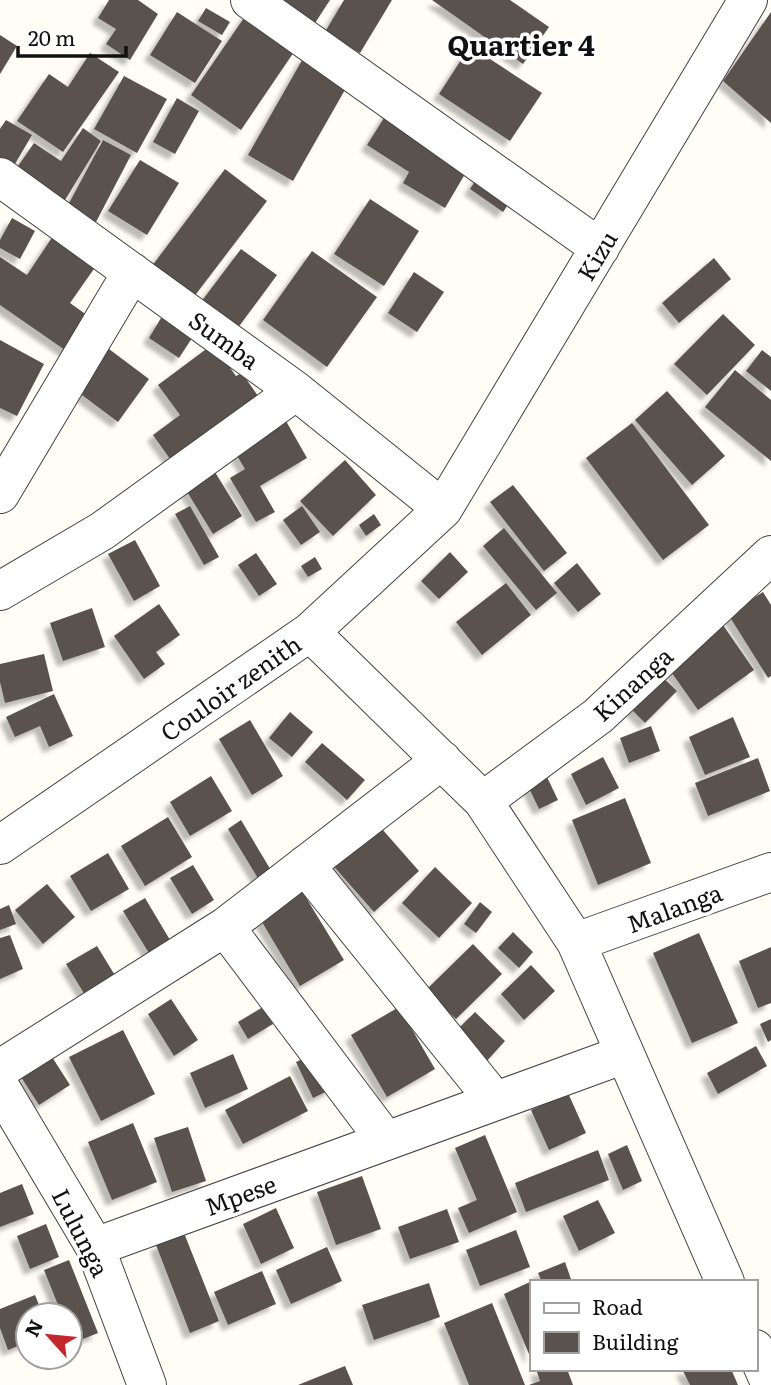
<svg xmlns="http://www.w3.org/2000/svg" width="771" height="1385" font-family="Literata,serif">
  <style>
    .building { fill: #5a524d; filter: url(#shadow) }
    .lines { fill: none; stroke-linecap: round; stroke-linejoin: round }
    .street-casing { stroke: #444; stroke-width: 40 }
    .street { stroke: #fff; stroke-width: 38 }
    .labels { text-anchor: middle; dominant-baseline: central; stroke-width: 7; stroke-linejoin: round; paint-order: stroke }
    .street-label { font-size: 24px; fill: #111; stroke: #fff }
    .quarter-label { font-size: 28px; font-weight: bold; fill: #111; stroke: #fff }
  </style>
  <defs>
    <filter id="shadow"><feDropShadow dx="-6" dy="6" stdDeviation="2" flood-color="#0004"/></filter>
  </defs>
  <rect width="100%" height="100%" fill="#fffdf5"/>
  <path class="building" d="M109,0H138L158,14L130,60L106,44L116,29L98,18Z
    M277,0H330L315,23Z
    M344,0H392L360,53L325,32Z
    M432,0H510L549,27L523,64Z
    M206,8L230,22L222,35L198,21Z
    M177,12L222,41L195,83L150,55Z
    M248,12L298,46L241,130L191,95Z
    M771,12V123L723,81Z
    M0,35L17,46L0,74Z
    M470,46L542,93L510,141L439,94Z
    M90,53L119,72L63,152L17,121L49,74L68,87Z
    M305,55L350,81L293,181L248,155Z
    M124,76L167,99L137,153L94,129Z
    M177,98L199,111L175,154L153,142Z
    M389,110L472,162L445,208L403,183L409,172L367,145Z
    M6,120L32,135L12,169L0,162V129Z
    M83,128L101,141L62,205L14,172L34,143L61,161Z
    M103,140L131,155L96,222L67,207Z
    M140,160L179,183L147,235L108,211Z
    M225,169L267,201L193,298L152,266Z
    M483,169L516,193L503,212L470,189Z
    M370,199L419,231L384,286L334,254Z
    M12,218L35,231L20,259L0,248V240Z
    M55,233L98,263L70,303L98,323L75,357L0,305V257L27,275Z
    M241,249L277,275L237,329L201,302Z
    M312,251L377,297L327,367L263,320Z
    M714,258L731,279L679,323L662,303Z
    M414,272L444,292L417,332L388,313Z
    M723,314L755,345L707,395L674,364Z
    M161,318L192,338L179,358L149,338Z
    M0,340L44,364L17,416L0,408Z
    M213,344L236,376L242,373L267,409L180,473L153,435L180,415L158,385Z
    M105,346L149,379L118,422L74,389Z
    M762,350L771,357V391L746,371Z
    M735,370L771,400V461L705,407Z
    M667,391L725,456L692,485L635,420Z
    M282,414L307,458L260,486L275,512L256,522L230,478L245,469L230,444Z
    M632,423L709,525L663,560L586,458Z
    M345,460L376,495L333,536L300,501Z
    M210,464L242,516L213,534L181,482Z
    M513,485L567,553L544,571L490,502Z
    M190,506L219,557L204,565L175,514Z
    M302,506L320,532L301,545L283,520Z
    M374,514L381,525L366,536L359,525Z
    M504,528L557,593L536,610L483,546Z
    M135,540L160,586L134,601L108,554Z
    M450,552L468,572L439,599L421,581Z
    M256,553L277,584L259,596L238,565Z
    M315,557L322,569L308,577L301,566Z
    M577,563L601,594L578,612L554,583Z
    M506,583L531,615L482,655L456,622Z
    M763,592L771,605V676L768,678L728,614Z
    M159,604L180,635L156,652L165,664L144,679L114,636Z
    M92,608L105,647L63,661L50,623Z
    M723,625L754,670L698,710L667,666Z
    M44,654L53,691L5,703L0,682V664Z
    M652,667L677,691L645,723L621,699Z
    M54,694L73,736L49,747L40,726L15,737L6,717Z
    M290,712L313,732L292,757L269,738Z
    M733,717L750,757L705,775L689,737Z
    M250,720L283,776L252,795L219,739Z
    M651,726L660,751L629,763L620,738Z
    M322,743L365,780L347,800L305,762Z
    M603,757L619,788L586,805L571,774Z
    M758,758L770,791L708,816L695,783Z
    M211,776L232,811L190,836L170,802Z
    M547,777L558,800L539,809L528,786Z
    M625,798L651,863L598,885L572,820Z
    M168,817L192,857L145,886L121,846Z
    M241,820L272,872L259,880L228,829Z
    M375,821L419,871L374,912L330,862Z
    M108,853L129,889L91,911L70,876Z
    M193,865L214,900L192,914L170,878Z
    M435,867L472,903L439,938L402,903Z
    M47,884L75,917L43,944L15,910Z
    M302,891L344,960L300,986L259,917Z
    M145,898L173,945L152,958L123,911Z
    M480,902L492,912L476,933L464,924Z
    M9,905L16,924L0,930V909Z
    M513,932L533,952L519,968L498,948Z
    M699,933L738,1023L692,1043L653,953Z
    M10,935L23,969L0,979V938Z
    M473,944L502,974L456,1019L426,990Z
    M97,946L116,977L85,995L66,964Z
    M771,947V1003L758,1008L739,961Z
    M531,965L555,991L524,1020L501,994Z
    M171,999L198,1040L174,1056L148,1014Z
    M263,1007L273,1024L248,1039L238,1022Z
    M399,1007L435,1069L387,1097L351,1035Z
    M475,1012L505,1041L485,1063L454,1033Z
    M771,1019V1040L768,1042L760,1024Z
    M123,1030L155,1094L101,1121L69,1057Z
    M756,1046L767,1066L718,1094L707,1073Z
    M316,1053L332,1089L313,1098L296,1062Z
    M233,1054L248,1089L205,1108L190,1073Z
    M52,1057L70,1085L39,1105L21,1077Z
    M290,1076L308,1111L243,1144L225,1110Z
    M568,1093L586,1133L549,1150L531,1110Z
    M133,1123L157,1182L112,1200L88,1142Z
    M188,1127L206,1181L172,1192L154,1138Z
    M485,1135L517,1212L469,1233L458,1208L477,1200L455,1148Z
    M627,1145L642,1181L623,1190L608,1154Z
    M598,1150L609,1180L526,1212L515,1183Z
    M362,1176L381,1229L336,1245L317,1192Z
    M22,1184L34,1214L0,1227V1193Z
    M598,1200L615,1233L579,1251L563,1216Z
    M276,1208L294,1248L261,1264L243,1224Z
    M447,1209L459,1242L410,1259L398,1227Z
    M46,1224L59,1257L30,1269L17,1236Z
    M516,1230L530,1267L480,1286L466,1250Z
    M184,1233L219,1321L190,1333L156,1245Z
    M327,1247L342,1281L291,1304L276,1270Z
    M69,1260L98,1333L73,1343L70,1335V1315H62L44,1270Z
    M565,1262L572,1282H542L538,1273Z
    M262,1271L276,1304L228,1325L214,1292Z
    M530,1282L531,1286V1359L504,1294Z
    M429,1283L440,1317L374,1340L362,1305Z
    M35,1295L43,1315H28V1342L8,1350L0,1328V1309Z
    M492,1303L525,1385H469L444,1323Z
    M345,1366L353,1385H298Z
    M536,1369H567L573,1385H529L540,1381Z
    M682,1369H731L738,1385H690Z"/>
  <g class="lines">
    <g class="street-casing">
      <path id="street" d="M250,0L600,248
        M0,177L296,391L443,509
        M0,494L132,272
        M0,591L102,531L296,391
        M310,632L483,801L576,942L725,1282
        M483,801L598,716L771,555
        M0,845L310,632L443,509L748,0
        M305,865L495,1101
        M225,927L386,1141
        M576,942L771,872
        M0,1069L225,927L442,760
        M0,1087L95,1247L147,1385
        M95,1247L625,1054
        M755,1349L771,1385"/>
    </g>
    <use href="#street" class="street"/>
  </g>
  <g class="labels">
    <g class="street-label">
      <text transform="translate(596 255) rotate(-59)">Kizu</text>
      <text transform="translate(225 339) rotate(36)">Sumba</text>
      <text transform="translate(632 683) rotate(-42)">Kinanga</text>
      <text transform="translate(230 687) rotate(-35)">Couloir zenith</text>
      <text transform="translate(674 907) rotate(-20)">Malanga</text>
      <text transform="translate(240 1194) rotate(-20)">Mpese</text>
      <text transform="translate(82 1232) rotate(63)">Lulunga</text>
    </g>
    <g class="quarter-label">
      <text x="521" y="44">Quartier 4</text>
    </g>
  </g>
  <rect x="530" y="1280" width="228" height="91" fill="#ffffff" stroke="#a0a0a0" stroke-width="2"/>
  <rect x="544" y="1303" width="35" height="10" fill="#ffffff" stroke="#a0a0a0" stroke-width="2"/>
  <text x="592" y="1315" font-size="21" fill="#111111">Road</text>
  <rect x="544" y="1332" width="35" height="21" fill="#5a524d" stroke="#a0a0a0" stroke-width="2"/>
  <text x="592" y="1350" font-size="21" fill="#111111">Building</text>
  <g transform="translate(49 1336) rotate(297)"><circle r="33" fill="#ffffff" stroke="#a0a0a0" stroke-width="2"/>
  <path d="M0-5L12 26L0 18L-12 26Z" fill="#c4262e"/>
  <text y="-10" font-size="19" font-weight="bold" text-anchor="middle" fill="#111111">N</text>
  </g>
  <path d="M18 46v10h108v-10" fill="none" stroke="#111111" stroke-width="3.5"/>
  <text x="28" y="46" font-size="21" fill="#111111" stroke="#ffffff" stroke-width="5" paint-order="stroke">20 m</text>
</svg>
